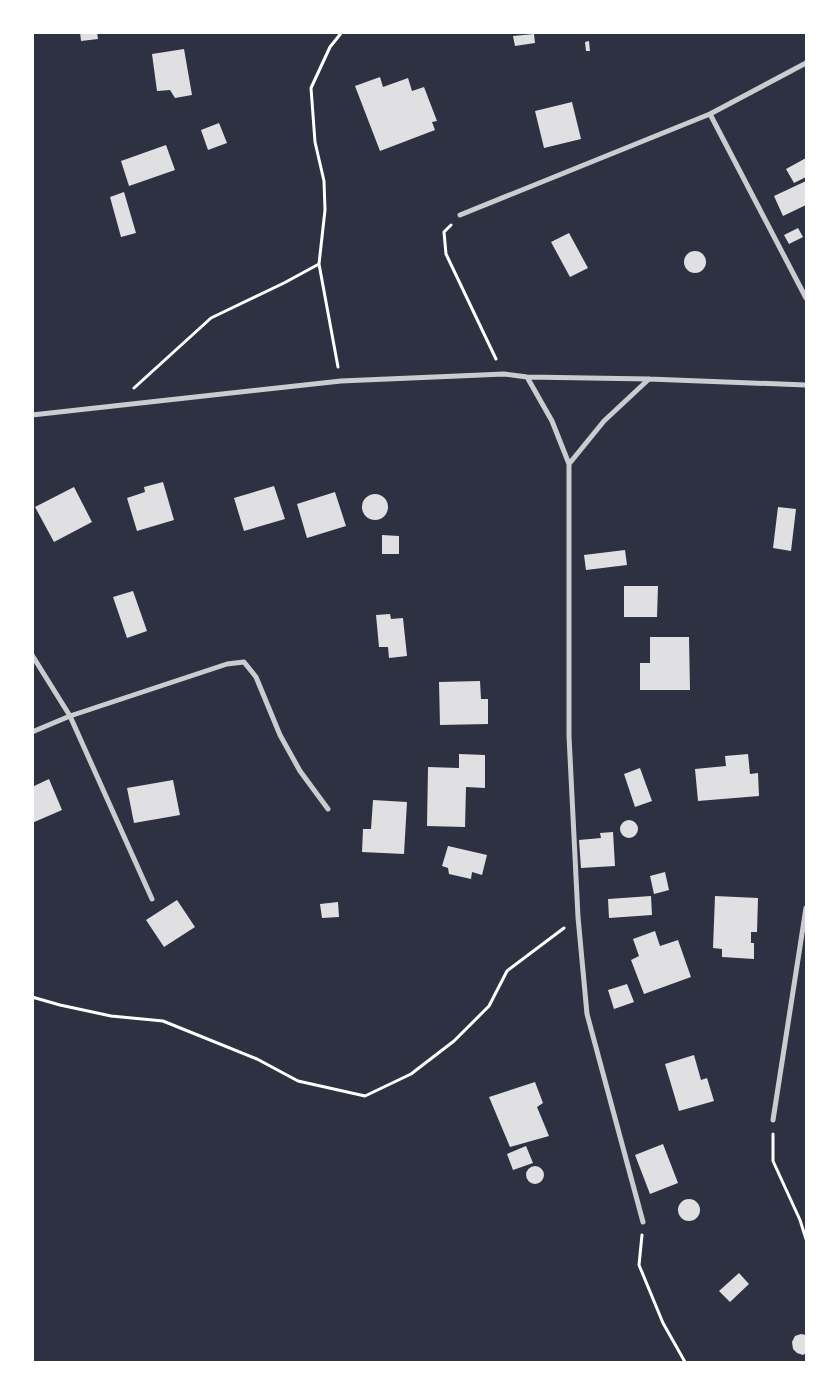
<svg xmlns="http://www.w3.org/2000/svg" width="839" height="1395" font-family="Cabin,sans-serif">
  <style>
    .building { fill: #e0e0e3 }
    .lines { fill: none; stroke-linecap: round; stroke-linejoin: round }
    .path { stroke: #fff; stroke-width: 3 }
    .minor { stroke: #caccd0; stroke-width: 5 }
  </style>
  <rect width="100%" height="100%" fill="#2d3142"/>
  <path class="building" d="M80,32H97L98,39L81,41Z
    M534,34L535,43L515,46L513,36Z
    M589,41L590,51H586L585,42Z
    M184,49L192,95L175,98L170,90L157,91L152,54Z
    M380,77L383,87L408,78L412,91L424,87L437,121L432,122L435,130L380,151L355,86Z
    M572,102L581,139L544,148L535,111Z
    M219,123L227,143L208,150L201,130Z
    M166,145L175,170L129,186L121,161Z
    M806,158V177L794,183L786,169Z
    M806,181V205L783,216L774,196Z
    M124,192L136,233L121,237L110,197Z
    M798,228L803,237L789,244L784,235Z
    M569,233L588,268L570,277L551,242Z
    M684 262a11 11 0 1 1 22 0a11 11 0 1 1-22 0Z
    M163,482L174,520L137,531L127,498L145,492L144,487Z
    M274,486L285,519L244,531L234,498Z
    M74,487L92,522L54,542L35,507Z
    M335,492L346,526L307,538L297,504Z
    M362 507a13 13 0 1 1 26 0a13 13 0 1 1-26 0Z
    M778,507L796,509L791,551L773,548Z
    M382,535L399,536V554H382Z
    M625,550L627,565L586,570L584,555Z
    M624,586H658L657,617H624Z
    M133,591L147,631L127,638L113,597Z
    M390,614L391,619L403,618L407,656L389,658L388,647H379L376,615Z
    M650,637H689L690,690H640V663H650Z
    M480,681L481,699H488V724L440,725L439,682Z
    M459,754L485,755V788L466,787L465,827L427,826L428,767L459,768Z
    M748,754L750,774L758,773L759,796L698,801L695,769L726,766L725,756Z
    M640,768L652,801L635,807L624,774Z
    M49,779L62,810L32,823V787Z
    M173,780L180,815L134,823L127,788Z
    M373,800L407,802L404,854L362,852L363,829H371Z
    M620 829a9 9 0 1 1 18 0a9 9 0 1 1-18 0Z
    M613,832L615,866L581,868L579,840L601,838L600,833Z
    M448,846L487,855L482,875L472,872L471,879L449,874L448,868L442,866Z
    M665,872L669,890L654,894L650,876Z
    M651,896L652,915L609,918L608,899Z
    M715,896L758,898L757,932H751V943H754V959L722,957V949L713,948Z
    M177,900L195,927L164,947L146,920Z
    M338,902L339,917L322,918L320,904Z
    M655,931L660,946L678,940L691,977L644,994L631,960L639,956L633,939Z
    M627,984L634,1002L614,1009L608,990Z
    M694,1055L701,1080L707,1078L714,1101L679,1111L665,1064Z
    M535,1082L543,1103L537,1107L549,1136L510,1147L489,1097Z
    M663,1144L678,1183L650,1194L635,1155Z
    M526,1146L533,1163L513,1170L507,1154Z
    M526 1175a9 9 0 1 1 18 0a9 9 0 1 1-18 0Z
    M678 1210a11 11 0 1 1 22 0a11 11 0 1 1-22 0Z
    M739,1273L749,1284L730,1302L719,1291Z
    M801,1334L806,1335V1353L803,1355L797,1353L793,1349L792,1342L795,1336Z"/>
  <g class="lines">
    <path class="path" d="M451,225L444,232L446,254L496,359
      M319,264L338,367
      M134,388L211,318L284,283L319,264L325,210L324,181L315,142L311,88L330,47L342,32
      M32,997L60,1005L111,1016L163,1021L257,1059L298,1081L365,1096L411,1074L454,1041L489,1006L507,971L564,928
      M773,1134V1161L800,1220L806,1239
      M642,1235L639,1265L663,1323L685,1362"/>
    <path class="minor" d="M710,114L806,298
      M460,215L710,114L806,63
      M527,377L552,421L569,464V736L578,917L587,1014L643,1222
      M32,415L341,381L504,374L527,377L649,379L806,385
      M569,464L604,421L649,379
      M32,655L70,716L152,899
      M32,732L70,716L227,664L244,662L256,677L280,735L300,771L328,809
      M773,1120L806,908"/>
  </g>
  <rect width="839" height="1395" fill="none" stroke="#ffffff" stroke-width="68"/>
</svg>
